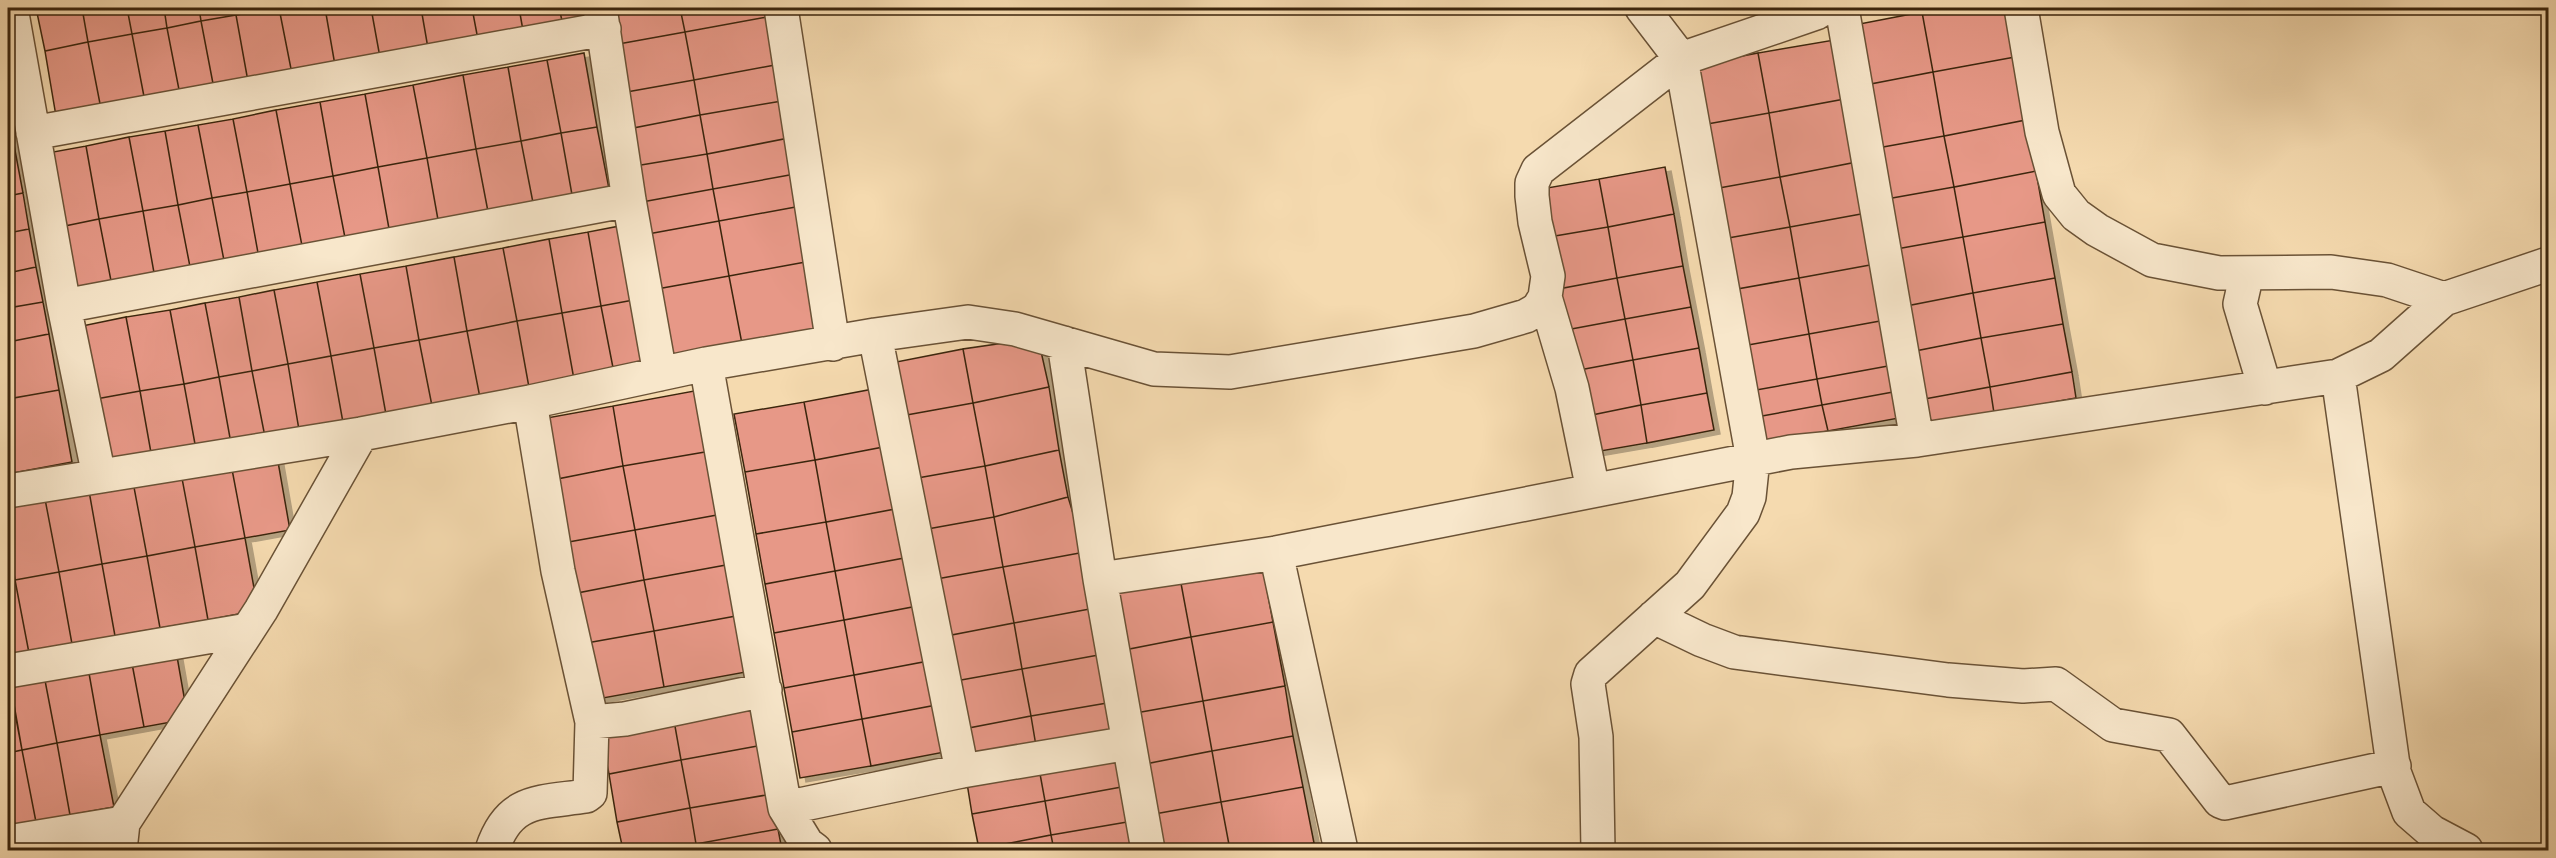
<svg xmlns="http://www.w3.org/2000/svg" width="2556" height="858" font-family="Alegreya,serif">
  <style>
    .building { fill: #e79887; stroke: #3b250d; stroke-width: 1.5; filter: url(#shadow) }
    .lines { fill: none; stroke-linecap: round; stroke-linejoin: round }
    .minor-casing { stroke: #6a5236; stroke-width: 36 }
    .minor { stroke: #f8e7cb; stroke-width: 33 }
  </style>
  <defs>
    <filter id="shadow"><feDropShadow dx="6" dy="4" stdDeviation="0" flood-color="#0004"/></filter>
  </defs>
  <rect width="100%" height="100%" fill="#f5daaf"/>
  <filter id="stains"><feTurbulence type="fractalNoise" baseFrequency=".00333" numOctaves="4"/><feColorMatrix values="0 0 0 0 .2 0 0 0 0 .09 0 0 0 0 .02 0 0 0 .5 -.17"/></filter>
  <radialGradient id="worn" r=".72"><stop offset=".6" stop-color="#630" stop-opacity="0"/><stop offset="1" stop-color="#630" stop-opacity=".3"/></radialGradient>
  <path class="building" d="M36,8H82L88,42L45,51Z
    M82,8H127L132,34L88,42Z
    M127,8H164L167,28L132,34Z
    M164,8H199L201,21L167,28Z
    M199,8H235L236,15L201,21Z
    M235,8H276L236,15Z
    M279,8L293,79L249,87L236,15Z
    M279,8H325L336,71L293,79Z
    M325,8H371L381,63L336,71Z
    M371,8H421L429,54L381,63Z
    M421,8H472L479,45L429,54Z
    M472,8H519L524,36L479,45Z
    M519,8H559L564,29L524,36Z
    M559,8H598L600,22L564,29Z
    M605,8H680L685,32L613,45Z
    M680,8H765L767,17L685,32Z
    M1948,8H2006L2015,57L1933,72L1922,12Z
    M1922,12L1933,72L1860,86L1849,26Z
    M236,15L249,87L215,94L201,21Z
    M767,17L775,65L694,80L685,32Z
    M201,21L215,94L181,100L167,28Z
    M167,28L181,100L146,107L132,34Z
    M685,32L694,80L621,93L613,45Z
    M132,34L146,107L102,114L88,42Z
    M1840,39L1850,98L1769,113L1758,53Z
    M88,42L102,114L57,122L45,51Z
    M584,53L597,127L561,133L547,60Z
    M1758,53L1769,113L1696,126L1685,67Z
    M2015,57L2026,120L1944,136L1933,72Z
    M547,60L561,133L521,141L508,67Z
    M775,65L782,101L700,115L694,80Z
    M508,67L521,141L476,149L463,75Z
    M1933,72L1944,136L1872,149L1860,86Z
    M463,75L476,149L427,158L413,85Z
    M694,80L700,115L628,129L621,93Z
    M413,85L427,158L378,167L365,94Z
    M365,94L378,167L333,176L320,102Z
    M1850,98L1862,161L1780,177L1769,113Z
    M782,101L789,138L707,154L700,115Z
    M320,102L333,176L290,184L276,110Z
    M8,109L14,145L8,146Z
    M276,110L290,184L247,192L233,119Z
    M1769,113L1780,177L1708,190L1696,126Z
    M700,115L707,154L635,166L628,129Z
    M233,119L247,192L212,198L198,125Z
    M2026,120L2036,171L1954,187L1944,136Z
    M198,125L212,198L178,205L165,131Z
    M597,127L611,199L574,206L561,133Z
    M165,131L178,205L143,211L129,137Z
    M561,133L574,206L535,213L521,141Z
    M1944,136L1954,187L1881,200L1872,149Z
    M129,137L143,211L99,219L86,146Z
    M789,138L795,174L713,189L707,154Z
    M521,141L535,213L490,222L476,149Z
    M14,145L23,193L8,196V146Z
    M86,146L99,219L55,228L42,154Z
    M476,149L490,222L440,231L427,158Z
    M707,154L713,189L642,202L635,166Z
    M427,158L440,231L391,240L378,167Z
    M1862,161L1872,212L1790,227L1780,177Z
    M378,167L391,240L347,248L333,176Z
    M1665,167L1674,214L1608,227L1599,179Z
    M2036,171L2045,222L1963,237L1954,187Z
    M795,174L801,206L719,221L713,189Z
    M333,176L347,248L304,256L290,184Z
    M1780,177L1790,227L1717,240L1708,190Z
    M1599,179L1608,227L1549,237L1541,189Z
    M290,184L304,256L260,264L247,192Z
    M1954,187L1963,237L1891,250L1881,200Z
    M713,189L719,221L648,234L642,202Z
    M247,192L260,264L226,271L212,198Z
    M23,193L29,229L8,233V196Z
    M212,198L226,271L192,277L178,205Z
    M178,205L192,277L156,284L143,211Z
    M801,206L811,261L729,276L719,221Z
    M143,211L156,284L113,291L99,219Z
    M1872,212L1881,263L1799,278L1790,227Z
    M1674,214L1683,266L1617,278L1608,227Z
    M99,219L113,291L68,299L55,228Z
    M719,221L729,276L657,289L648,234Z
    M2045,222L2055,278L1973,293L1963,237Z
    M625,225L639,299L601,306L588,232Z
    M1608,227L1617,278L1558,289L1549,237Z
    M1790,227L1799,278L1726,291L1717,240Z
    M29,229L36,267L8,273V233Z
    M588,232L601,306L562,313L549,239Z
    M1963,237L1973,293L1901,307L1891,250Z
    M549,239L562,313L517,321L503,248Z
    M503,248L517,321L467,331L454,257Z
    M454,257L467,331L419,340L406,266Z
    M811,261L825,334L743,349L729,276Z
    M1881,263L1891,319L1809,334L1799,278Z
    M406,266L419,340L374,348L360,274Z
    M1683,266L1691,307L1625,319L1617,278Z
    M36,267L43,302L8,308V273Z
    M360,274L374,348L331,356L317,282Z
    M729,276L743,349L670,362L657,289Z
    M1617,278L1625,319L1566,330L1558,289Z
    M1799,278L1809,334L1737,347L1726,291Z
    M2055,278L2063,324L1981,338L1973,293Z
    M317,282L331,356L288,364L274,290Z
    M274,290L288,364L252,371L239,297Z
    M1973,293L1981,338L1910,352L1901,307Z
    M239,297L252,371L219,377L205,303Z
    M639,299L652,371L615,378L601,306Z
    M43,302L49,334L8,342V308Z
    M205,303L219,377L184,384L170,310Z
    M601,306L615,378L575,385L562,313Z
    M1691,307L1699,348L1633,360L1625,319Z
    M170,310L184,384L140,391L126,317Z
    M562,313L575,385L530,393L517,321Z
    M126,317L140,391L96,399L82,326Z
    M1625,319L1633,360L1574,371L1566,330Z
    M1891,319L1899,364L1817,379L1809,334Z
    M517,321L530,393L481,403L467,331Z
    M2063,324L2072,372L1990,387L1981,338Z
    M467,331L481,403L433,411L419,340Z
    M49,334L59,390L8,399V342Z
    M1809,334L1817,379L1745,392L1737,347Z
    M1038,338L1049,387L973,403L963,349Z
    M1981,338L1990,387L1919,400L1910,352Z
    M419,340L433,411L387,420L374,348Z
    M374,348L387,420L344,428L331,356Z
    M1699,348L1707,393L1641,405L1633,360Z
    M963,349L973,403L901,416L891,363Z
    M331,356L344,428L300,436L288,364Z
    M1633,360L1641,405L1582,417L1574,371Z
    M288,364L300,436L266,442L252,371Z
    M1899,364L1904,390L1822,405L1817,379Z
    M252,371L266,442L232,449L219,377Z
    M2072,372L2076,398L1994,413L1990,387Z
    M219,377L232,449L197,455L184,384Z
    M1817,379L1822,405L1751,418L1745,392Z
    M184,384L197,455L153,464L140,391Z
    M884,387L894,445L815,460L804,402Z
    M1049,387L1059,450L985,466L973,403Z
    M1990,387L1994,413L1922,427L1919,400Z
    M59,390L72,462L8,474V399Z
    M1904,390L1910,416L1828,431L1822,405Z
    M140,391L153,464L109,472L96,399Z
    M694,391L705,452L623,466L613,406Z
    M1707,393L1714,430L1647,443L1641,405Z
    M804,402L815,460L745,472L734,414Z
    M973,403L985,466L912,479L901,416Z
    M1641,405L1647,443L1589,453L1582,417Z
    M1822,405L1828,431L1755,444L1751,418Z
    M613,406L623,466L552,480L541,419Z
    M894,445L906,507L826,522L815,460Z
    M1059,450L1068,497L994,517L985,466Z
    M705,452L717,515L635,530L623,466Z
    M277,456L290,530L245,538L231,464Z
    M815,460L826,522L756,534L745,472Z
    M231,464L245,538L195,547L181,473Z
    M623,466L635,530L563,543L552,480Z
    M985,466L994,517L922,530L912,479Z
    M181,473L195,547L147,556L133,482Z
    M133,482L147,556L102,564L89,491Z
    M89,491L102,564L59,572L45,499Z
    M1068,497L1085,552L1003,567L994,517Z
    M45,499L59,572L15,580L8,539V506Z
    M906,507L915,556L835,571L826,522Z
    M717,515L726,565L644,580L635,530Z
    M994,517L1003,567L931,580L922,530Z
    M826,522L835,571L765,584L756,534Z
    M635,530L644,580L572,594L563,543Z
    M245,538L258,610L208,620L195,547Z
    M8,539L15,580L8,582Z
    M195,547L208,620L160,628L147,556Z
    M1085,552L1095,608L1014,623L1003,567Z
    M147,556L160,628L115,636L102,564Z
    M915,556L923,605L844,620L835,571Z
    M1262,563L1273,622L1191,637L1180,578Z
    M102,564L115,636L72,644L59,572Z
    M726,565L736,616L654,631L644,580Z
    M1003,567L1014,623L941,637L931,580Z
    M835,571L844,620L774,633L765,584Z
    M59,572L72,644L29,653L15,580Z
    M1180,578L1191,637L1119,651L1108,591Z
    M15,580L29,653L8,657V582Z
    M644,580L654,631L581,644L572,594Z
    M923,605L934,660L854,675L844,620Z
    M1095,608L1104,654L1022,669L1014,623Z
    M736,616L746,672L664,687L654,631Z
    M844,620L854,675L784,688L774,633Z
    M1273,622L1285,686L1203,701L1191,637Z
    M1014,623L1022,669L950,682L941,637Z
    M654,631L664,687L592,700L581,644Z
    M1191,637L1203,701L1130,714L1119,651Z
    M175,645L188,719L144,727L130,653Z
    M130,653L144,727L100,735L87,662Z
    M1104,654L1113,702L1031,716L1022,669Z
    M934,660L942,704L862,719L854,675Z
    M87,662L100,735L57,743L43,670Z
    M1022,669L1031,716L958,730L950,682Z
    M43,670L57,743L22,750L9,676Z
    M854,675L862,719L792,732L784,688Z
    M8,676L22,750L8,753Z
    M1285,686L1293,736L1212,751L1203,701Z
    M754,700L763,745L681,760L673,715Z
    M1203,701L1212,751L1140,765L1130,714Z
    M1113,702L1119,737L1037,752L1031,716Z
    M942,704L950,751L871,766L862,719Z
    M673,715L681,760L609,774L600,729Z
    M1031,716L1037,752L965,766L958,730Z
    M862,719L871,766L800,778L792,732Z
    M100,735L114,807L70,815L57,743Z
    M1293,736L1303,787L1221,802L1212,751Z
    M57,743L70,815L36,822L22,750Z
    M763,745L772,794L690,808L681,760Z
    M1119,748L1127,786L1045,801L1038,763Z
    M22,750L36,822L8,827V753Z
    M1212,751L1221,802L1149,815L1140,765Z
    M681,760L690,808L617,822L609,774Z
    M1038,763L1045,801L972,814L966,777Z
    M1127,786L1133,821L1051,835L1045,801Z
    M1303,787L1314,843L1273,850H1230L1221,802Z
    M772,794L778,829L696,844L690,808Z
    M1045,801L1051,835L979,849L972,814Z
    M1221,802L1230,850H1156L1149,815Z
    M690,808L696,844L663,850H623L617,822Z
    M1133,821L1139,850H1054L1051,835Z
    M778,829L782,850H697L696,844Z
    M1051,835L1054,850H979V849Z
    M1314,843L1315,850H1273Z
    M696,844L697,850H663Z"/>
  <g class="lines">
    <g class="minor-casing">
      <path id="minor" d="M11,8L64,306L99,476
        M600,8L629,200L660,374
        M781,8L833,344
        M1842,8L1917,440
        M2021,8L2042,132L2059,194L2076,215L2097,230L2152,260L2219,273L2331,272L2387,280L2444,299
        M33,133L604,29
        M2247,273L2240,304L2265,388
        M1545,297L1572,388L1593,490
        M64,306L629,200
        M875,335L962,771
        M1064,343L1100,579L1148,850
        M706,364L785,808L807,844L815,850
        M2338,376L2394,772L2409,812L2432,832L2466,850
        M530,402L558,571L592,722L625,719L765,690
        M8,491L361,434L530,402L706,364L875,335L968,322L1015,329L1154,369L1230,372L1474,331L1526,316L1538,309L1545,297L1548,276L1535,222L1532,196V183L1538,170L1681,59L1816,13L1824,8
        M1276,553L1341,850
        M1100,579L1276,553L1791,452L1917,440L2338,376L2381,355L2444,299L2548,264
        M1654,617L1702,640L1734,652L1948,680L2023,686L2056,684L2113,725L2169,735L2220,801L2225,803L2394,766
        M8,671L248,630
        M785,808L962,771L1129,743
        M8,842L123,823
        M120,850L123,823L261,610L361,434
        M492,850C509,798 539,803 586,796L590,793L592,722
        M1598,850L1596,737L1588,684L1591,674L1690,585L1743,513L1749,497L1753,459L1681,59L1642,8"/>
    </g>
    <use href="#minor" class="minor"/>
  </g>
  <rect width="2556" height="858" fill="none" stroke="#f5daaf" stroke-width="30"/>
  <rect x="9" y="9" width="2538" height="840" fill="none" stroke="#3b250d" stroke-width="3"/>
  <rect x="15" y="15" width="2526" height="828" fill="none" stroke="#3b250d" stroke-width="1.5"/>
  <rect width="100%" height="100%" filter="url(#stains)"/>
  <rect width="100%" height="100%" fill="url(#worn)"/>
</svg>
